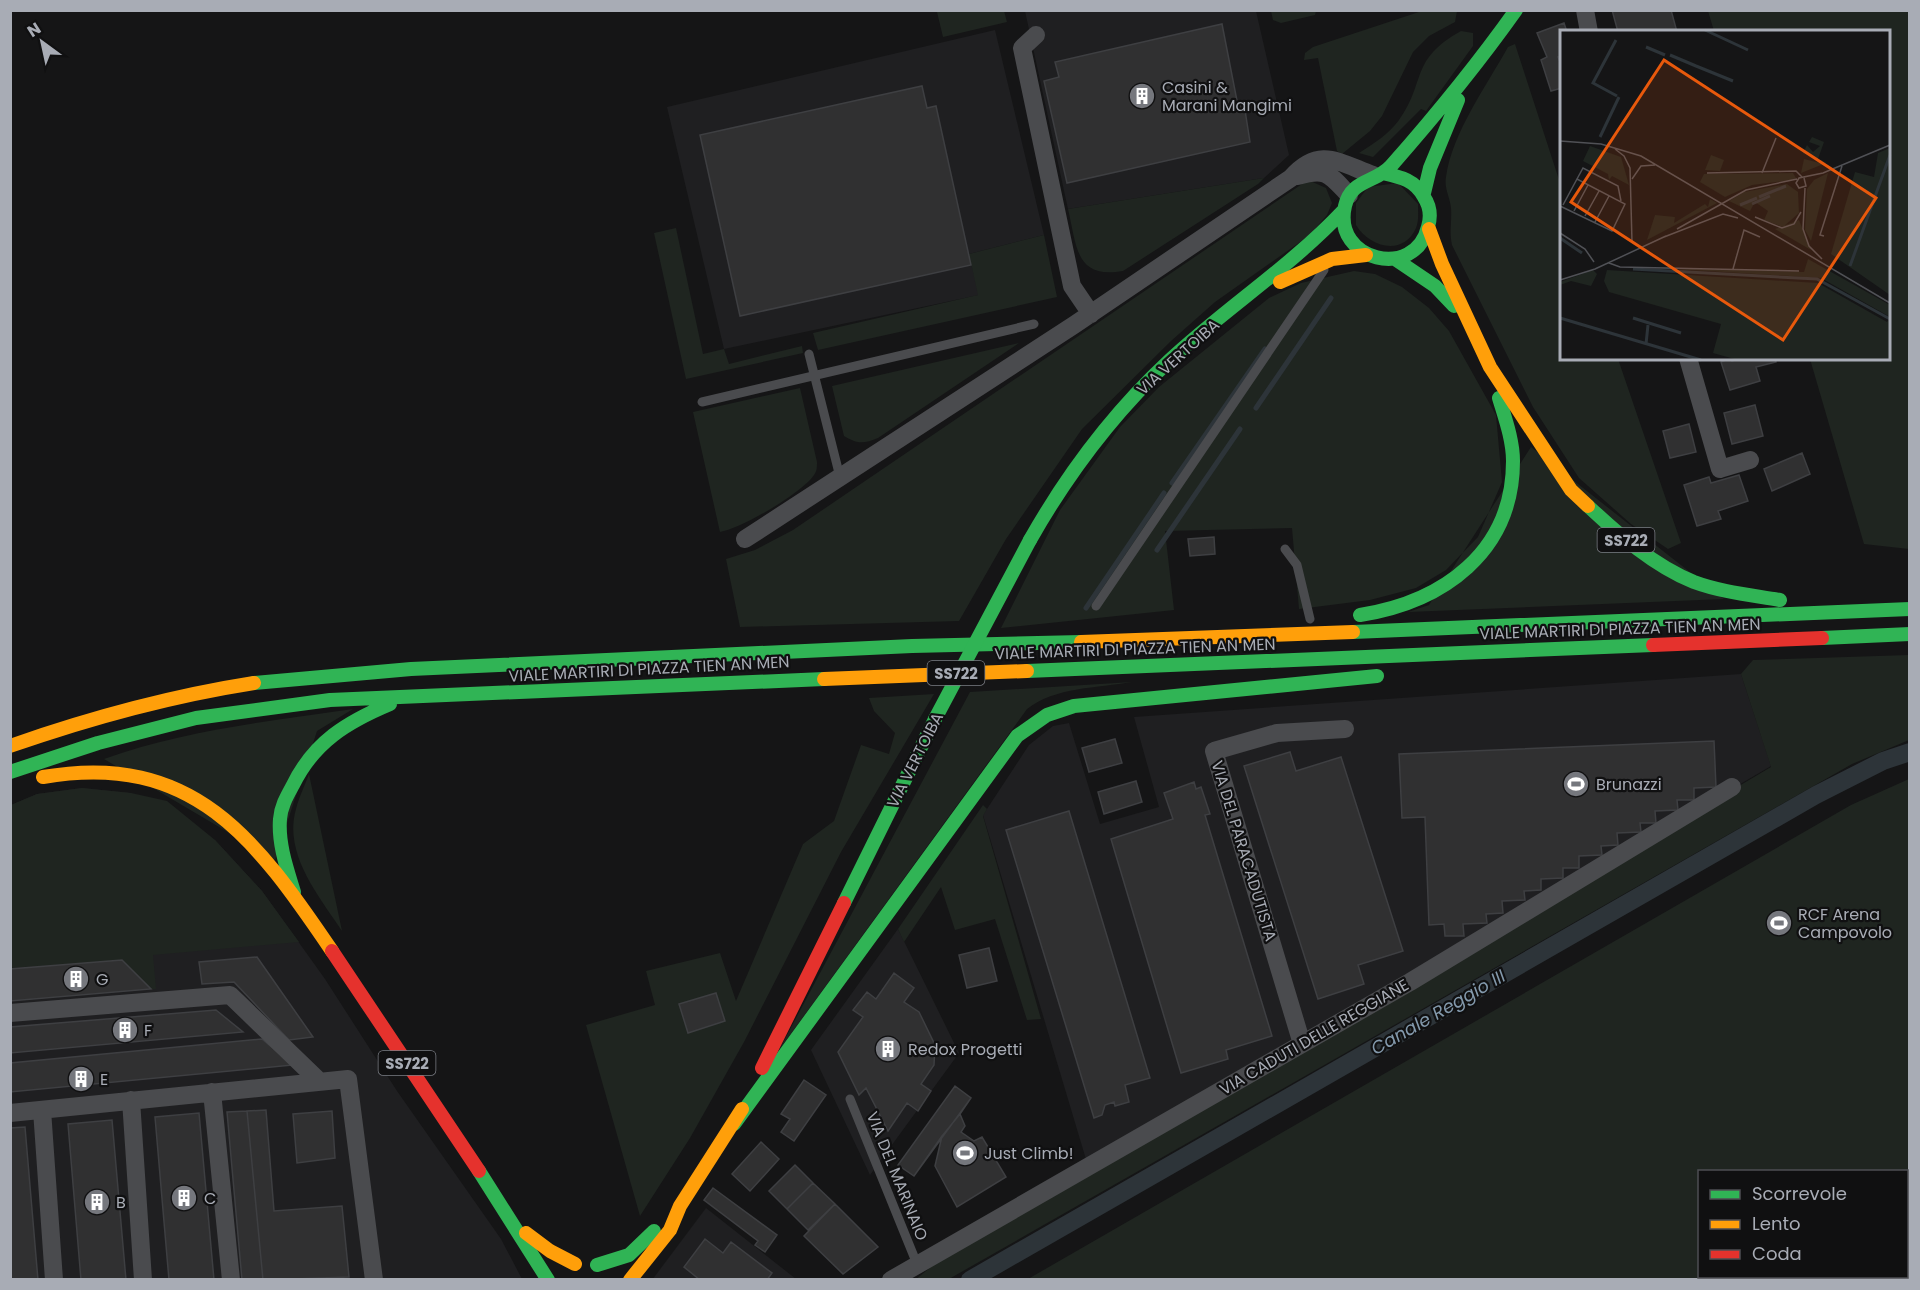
<svg xmlns="http://www.w3.org/2000/svg" width="1920" height="1290" font-family="Poppins,sans-serif">
  <style>
    .built { fill: #1f1f21 }
    .green { fill: #1f2520; fill-rule: evenodd }
    .lines { fill: none; stroke-linecap: round; stroke-linejoin: round }
    .stream { stroke: #2d3439; stroke-width: 5 }
    .canal { stroke: #2d3439; stroke-width: 18 }
    .building { fill: #303031; stroke: #3e3f42; stroke-width: 1.5 }
    .lane { stroke: #4a4b4e; stroke-width: 9 }
    .street { stroke: #4a4b4e; stroke-width: 18 }
    .fast { stroke: #30b455; stroke-width: 14 }
    .slow { stroke: #ff9f0a; stroke-width: 14 }
    .jam { stroke: #e5322d; stroke-width: 14 }
    .fast-bridge { stroke: #30b455; stroke-width: 14 }
    .labels { text-anchor: middle; dominant-baseline: central; stroke-width: 4.5; stroke-linejoin: round; paint-order: stroke }
    .shield { fill: #101011; stroke: #7a7d84; stroke-width: 1.5 }
    .shield-label { font-size: 15px; font-weight: bold; fill: #a8acb5 }
    .poi-label { font-size: 16px; fill: #a8acb5; stroke: #101011; text-anchor: start }
    .street-label { font-size: 16px; fill: #a8acb5; stroke: #101011 }
    .water-label { font-size: 18px; font-style: italic; fill: #8399ac; stroke: #101011 }
    .inset-river { fill: none; stroke: #2d3439; stroke-width: 3 }
    .inset-road { fill: none; stroke: #505156; stroke-width: 1.5 }
    .view { fill: #e8590c; fill-opacity: 0.15; stroke: #e8590c; stroke-width: 3 }
    .inset-edge { fill: none; stroke: #a8acb5; stroke-width: 3 }
  </style>
  <rect width="100%" height="100%" fill="#151516"/>
  <path class="built" d="M1025,11H1256L1289,155L1264,178L1068,209Z
    M995,30L1044,235L969,254L979,295L724,349L667,107Z
    M1741,674L1771,766L1088,1166L983,815L1029,745L1053,726L1069,723L1100,824L1159,807L1134,717Z
    M82,788L131,793L215,840L262,891L325,979L397,1091L501,1239L522,1279L11,1280V805L37,794Z
    M898,929L959,1053L870,1175L811,1050Z
    M706,1208L796,1279L652,1280Z"/>
  <path class="green" d="M944,11H1004L1007,22L943,37L937,12Z
    M1271,11V10L1316,11L1315,15L1281,23L1273,20Z
    M1422,11H1457L1455,22L1429,36L1413,52L1382,116L1370,131L1342,154L1337,151L1318,58L1304,60L1305,53L1313,47Z
    M1708,11H1909V549L1864,544L1810,359L1888,358V32L1714,31Z
    M1461,31L1473,33V46L1426,111L1421,109L1373,157L1359,153C1373,144 1389,134 1399,120C1427,81 1409,60 1461,31Z
    M1515,44L1561,186L1562,358L1618,359L1681,543L1668,549L1631,524L1579,478L1533,407L1452,245C1449,232 1452,221 1451,208C1450,197 1444,189 1446,177C1452,133 1487,85 1508,47Z
    M1264,178L1258,184L1123,271C1075,279 1077,247 1068,209Z
    M1308,180L1326,188L1332,203L1327,215L1310,235L1215,302L1171,341L1082,429L1006,539L959,621L740,627L726,559L755,550L793,530Z
    M1398,183L1418,204C1418,212 1419,221 1416,228C1403,257 1369,247 1356,225V203L1368,187Z
    M676,228L703,354L724,349L729,364L802,346L803,353L686,379L654,233Z
    M1044,235L1057,297L818,350L813,333L978,295L969,254Z
    M1354,271L1375,274L1402,287L1429,308L1449,331L1496,415L1502,482L1478,537L1446,570L1416,588L1370,600L1299,609L1292,528L1165,531L1174,610L1001,628L1060,510L1120,427L1159,387L1269,298L1301,283Z
    M1019,343L878,438C864,444 857,444 844,436L832,386Z
    M800,388L817,462C817,467 817,471 814,475C802,493 741,529 720,532L693,412Z
    M1531,447L1724,599L1408,612L1429,605Z
    M1909,655V740L1852,764L949,1279L915,1280L937,1262L1771,767L1741,674L1753,660Z
    M1132,682C1098,688 1055,687 1027,709L779,1050L970,692Z
    M934,694L841,852L744,1042L690,1138L640,1216L586,1025L655,1005L646,971L720,953L736,1001L803,844L834,821L861,745L889,754L895,733L874,711L869,698Z
    M353,709L317,731L275,860L104,759C184,730 270,721 353,709Z
    M309,774L342,931C319,896 283,854 296,809C299,797 305,785 309,774Z
    M1909,779V1279H1028L1851,805ZM1700,1172H1906V1276H1700Z
    M82,788L131,793L167,801L215,840L262,891L299,942L153,955L156,989H151L122,960L11,968V805L37,794Z
    M983,805L987,809L983,816L1041,1019L1027,1020L995,919L955,930L941,887L904,942L898,929Z"/>
  <g class="lines">
    <path class="stream" d="M1256,408L1331,298
      M1172,483L1265,349
      M1157,550L1240,429
      M1086,608L1164,493"/>
    <path class="canal" d="M970,1280L1816,795L1883,761L1910,752"/>
  </g>
  <path class="building" d="M1612,10H1671L1677,32H1618Z
    M1564,23L1567,32H1562V56L1558,57L1562,67V88L1551,91L1541,60L1547,57L1537,33Z
    M1222,24L1238,106L1244,104L1250,142L1067,183L1044,81L1059,77L1055,62Z
    M922,86L927,108L936,106L971,265L740,316L700,135Z
    M1731,358L1732,361L1742,358H1775L1776,362L1756,367L1760,381L1730,390L1721,362Z
    M1755,405L1763,436L1732,444L1724,413Z
    M1689,424L1696,452L1670,458L1663,431Z
    M1802,453L1810,474L1772,491L1764,469Z
    M1739,475L1748,501L1718,511L1721,519L1697,526L1684,485L1709,477L1711,483Z
    M1214,537L1215,554L1190,556L1188,539Z
    M1115,739L1122,763L1089,772L1082,748Z
    M1714,741L1716,787L1694,788V800H1677L1678,810L1655,811L1656,823H1640L1641,832L1617,833L1618,845L1601,846L1602,855L1579,856V868H1563V878L1541,879V890L1524,891L1525,900L1502,901L1503,913L1486,914L1487,923L1463,924L1464,936H1445L1444,924L1429,925L1425,817L1402,818L1399,754Z
    M1290,752L1296,771L1341,757L1403,951L1358,965L1364,984L1318,999L1244,766Z
    M1136,781L1142,802L1104,814L1098,792Z
    M1194,782L1196,789L1201,787L1210,814L1205,815L1272,1036L1226,1050L1228,1059L1181,1073L1111,839L1173,819L1164,793Z
    M1069,811L1150,1078L1125,1085L1129,1102L1115,1106L1114,1102L1105,1105L1102,1115L1094,1118L1006,830Z
    M989,948L997,981L967,988L959,955Z
    M257,957L313,1037L289,1040L234,982L202,984L199,962Z
    M122,960L151,989L10,1001V969Z
    M894,973L914,988L904,1002L919,1012L935,1045L934,1065L921,1084L931,1091L918,1111L907,1103L888,1131L866,1088L859,1095L838,1052L863,1017L853,1010L867,992L876,999Z
    M716,993L725,1021L688,1033L679,1004Z
    M216,1010L243,1032L10,1053V1027Z
    M262,1039L293,1065L10,1092V1063Z
    M804,1080L826,1095L794,1141L781,1132L790,1119L781,1114Z
    M955,1086L971,1098L914,1176L898,1165Z
    M955,1086L971,1098L960,1114L965,1126L961,1132L974,1141L982,1137L1006,1177L957,1207L935,1166L942,1136L914,1176L898,1165Z
    M266,1110L274,1211L342,1206L349,1277L263,1280L247,1111Z
    M247,1111L263,1280H242L227,1112Z
    M332,1111L335,1158L297,1163L293,1114Z
    M199,1113L214,1280H169L155,1117Z
    M960,1114L965,1126L961,1132L974,1141L982,1137L1006,1177L957,1207L935,1166L942,1136Z
    M112,1120L126,1280H81L68,1124Z
    M25,1127L38,1280H10V1128Z
    M761,1142L779,1159L750,1191L732,1174Z
    M795,1165L813,1183L787,1209L769,1191Z
    M813,1183L835,1204L808,1230L787,1209Z
    M713,1188L777,1235L765,1252L755,1245L758,1241L704,1200Z
    M835,1204L878,1247L843,1274L804,1236Z
    M705,1239L723,1253L731,1242L772,1273L767,1280H700L684,1267Z"/>
  <g class="lines">
    <path class="lane" d="M809,354L840,477
      M702,402L1034,324
      M1285,549L1297,565L1310,619
      M1096,606L1324,270
      M850,1099L917,1264"/>
    <path class="street" d="M1585,10L1589,32
      M1036,35L1022,48L1072,286L1091,314
      M1298,176C1327,167 1330,175 1349,195
      M1688,358L1720,469L1750,460
      M745,539L1074,325L1291,178C1319,146 1338,162 1373,175
      M10,1013L230,995L319,1081
      M1302,1044L1214,751L1277,733L1345,729
      M212,1092L231,1280
      M131,1100L143,1280
      M42,1110L54,1280
      M10,1113L348,1079L374,1280
      M891,1280L1410,982L1732,787"/>
    <path class="fast" d="M1383,173C1401,177 1415,180 1424,197C1430,206 1431,217 1428,227C1415,281 1332,261 1345,206C1351,179 1376,183 1391,166C1435,116 1477,65 1516,10
      M1424,193L1430,168L1458,100
      M1395,259L1435,286L1454,306
      M1588,506C1619,535 1654,566 1694,582C1721,592 1751,595 1780,600
      M1030,540C1068,473 1113,413 1170,360C1226,308 1290,267 1343,211
      M1360,615C1443,602 1513,552 1513,461C1513,440 1505,418 1499,398
      M1353,632L1910,609
      M1822,638L1910,634
      M1027,671L1653,645
      M254,683L411,669L912,646L1081,642
      M10,772L98,743L196,718L330,700L824,679
      M294,892C287,869 278,844 280,819C281,806 287,796 293,785C314,742 347,722 390,704
      M844,903L935,719
      M734,1124L1017,736L1047,715L1074,706L1377,676
      M479,1171L548,1280
      M597,1265L629,1255L654,1231"/>
    <path class="slow" d="M1429,229L1442,264L1490,367L1571,490L1588,506
      M1280,282L1332,259L1366,255
      M1081,642L1353,632
      M824,679L1027,671
      M10,746C90,718 171,696 254,683
      M43,777C193,751 256,839 332,951
      M526,1233L550,1251L575,1264
      M630,1280L670,1230L680,1206L742,1109"/>
    <path class="jam" d="M1653,645L1822,638
      M332,951L479,1171
      M762,1068L844,903"/>
    <path class="fast-bridge" d="M935,719L1030,540"/>
  </g>
  <defs>
    <g id="building-disc" transform="scale(1.35)"><circle r="9.5" fill="#75777d" stroke="#101011"/><path d="M-4-6H4V6H1V3H-1V6H-4ZM-2.5-4.3h1.7v1.8h-1.7ZM.8-4.3h1.7v1.8H.8ZM-2.5-1h1.7V.8h-1.7ZM.8-1h1.7V.8H.8Z" fill="#fff"/></g>
    <g id="stadium-disc" transform="scale(1.35)"><circle r="9.5" fill="#75777d" stroke="#101011"/><path d="M0-5a6.5 5 0 1 0 0 10a6.5 5 0 1 0 0-10ZM-3.5-1.8h7v3.6h-7Z" fill="#fff"/></g>
  </defs>
  <g fill-rule="evenodd">
    <use href="#building-disc" x="1142" y="96"/>
    <use href="#stadium-disc" x="1576" y="784"/>
    <use href="#stadium-disc" x="1779" y="923"/>
    <use href="#building-disc" x="76" y="979"/>
    <use href="#building-disc" x="125" y="1030"/>
    <use href="#building-disc" x="888" y="1049"/>
    <use href="#building-disc" x="81" y="1079"/>
    <use href="#stadium-disc" x="965" y="1153"/>
    <use href="#building-disc" x="184" y="1198"/>
    <use href="#building-disc" x="97" y="1202"/>
  </g>
  <g class="labels">
    <g class="shield">
      <rect x="1597.5" y="528" width="57" height="24" rx="4.5"/>
      <rect x="927.5" y="661" width="57" height="24" rx="4.5"/>
      <rect x="378.5" y="1051" width="57" height="24" rx="4.5"/>
    </g>
    <g class="shield-label">
      <text x="1626" y="540">SS722</text>
      <text x="956" y="673">SS722</text>
      <text x="407" y="1063">SS722</text>
    </g>
    <g class="poi-label">
      <text x="1162" y="87">Casini &amp;<tspan x="1162" dy="18">Marani Mangimi</tspan></text>
      <text x="1596" y="784">Brunazzi</text>
      <text x="1798" y="914">RCF Arena<tspan x="1798" dy="18">Campovolo</tspan></text>
      <text x="96" y="979">G</text>
      <text x="144" y="1030">F</text>
      <text x="908" y="1049">Redox Progetti</text>
      <text x="100" y="1079">E</text>
      <text x="984" y="1153">Just Climb!</text>
      <text x="204" y="1198">C</text>
      <text x="116" y="1202">B</text>
    </g>
    <g class="street-label">
      <text transform="translate(1178 357) rotate(-42)">VIA VERTOIBA</text>
      <text transform="translate(1620 629) rotate(-2)">VIALE MARTIRI DI PIAZZA TIEN AN MEN</text>
      <text transform="translate(1135 649) rotate(-2)">VIALE MARTIRI DI PIAZZA TIEN AN MEN</text>
      <text transform="translate(649 669) rotate(-3)">VIALE MARTIRI DI PIAZZA TIEN AN MEN</text>
      <text transform="translate(915 760) rotate(-63)">VIA VERTOIBA</text>
      <text transform="translate(1244 851) rotate(73)">VIA DEL PARACADUTISTA</text>
      <text transform="translate(1314 1037) rotate(-30)">VIA CADUTI DELLE REGGIANE</text>
      <text transform="translate(897 1176) rotate(68)">VIA DEL MARINAIO</text>
    </g>
    <g class="water-label">
      <text transform="translate(1438 1012) rotate(-30)">Canale Reggio III</text>
    </g>
  </g>
  <g transform="translate(1560 30)">
    <rect width="330" height="330" fill="#151516"/>
    <path d="M252,107L264,112L258,129L243,123L247,115L253,122L260,116L249,112ZM30,116L61,127L69,155L52,146L49,150L48,144L23,131ZM330,118V265L271,224L295,142L314,147L318,123ZM151,125L164,130L160,141L145,140ZM244,129L260,133L261,130L266,133L241,143ZM233,143L236,148L232,150L192,155L165,167L140,152L144,144ZM268,143L251,211L245,200L247,159L254,150ZM227,154L238,162L239,183L223,197L204,190L208,181L195,172L190,181L169,171L184,162ZM150,169L157,173L87,210L95,185L115,187L114,193L145,174L148,177ZM239,190L251,220L215,199ZM248,229L330,275V330H178L153,323L161,294L49,262L44,251L47,240L258,253L327,292L330,287L261,248L99,238L244,242ZM33,240L37,244L31,256L11,251L0,255V252Z" fill="#1f2520"/>
    <path class="inset-river" d="M145,0L188,20M56,10L33,53L57,66M86,17L105,25M110,25L136,36M136,36L173,51M40,107L59,67M199,167L226,156M192,174L210,166M180,175L197,168M0,208L22,223M290,236L330,125M73,239L257,249L330,289M0,288L141,330M73,288L121,303M86,314L88,295"/>
    <path class="inset-road" d="M0,111L41,114L81,126L330,273M55,119L64,126L70,138L72,212M147,143L236,141L242,147M202,143L216,108M244,148L246,156L239,158L236,153L239,148L263,143L330,115M17,149L23,138L58,156L61,171M72,149L81,136L95,135M245,158L243,199L249,216L262,229M0,176L52,201L65,174L17,149L3,175M14,181L28,155M25,186L39,161M195,187L222,198L234,194L241,182M35,192L49,166M117,199L186,160L237,149M0,203L25,219L34,232M264,206L260,205L282,136M104,207L163,184L178,188M49,233L60,237L239,241M173,239L184,200L200,207M0,250L35,239L106,206"/>
    <path class="view" d="M104,30L316,168L223,310L11,172Z"/>
    <rect width="330" height="330" class="inset-edge"/>
  </g>
  <rect width="1920" height="1290" fill="none" stroke="#a8acb5" stroke-width="24"/>
  <rect x="1698" y="1170" width="210" height="108" fill="#101011" stroke="#4d4e53" stroke-width="1.5"/>
  <rect x="1710" y="1190" width="30" height="9" fill="#30b455" stroke="#4d4e53" stroke-width="1.5"/>
  <text x="1752" y="1200" font-size="18" fill="#a8acb5">Scorrevole</text>
  <rect x="1710" y="1220" width="30" height="9" fill="#ff9f0a" stroke="#4d4e53" stroke-width="1.5"/>
  <text x="1752" y="1230" font-size="18" fill="#a8acb5">Lento</text>
  <rect x="1710" y="1250" width="30" height="9" fill="#e5322d" stroke="#4d4e53" stroke-width="1.5"/>
  <text x="1752" y="1260" font-size="18" fill="#a8acb5">Coda</text>
  <g transform="translate(42 42) rotate(327)" stroke="#101011" stroke-width="4.5" paint-order="stroke">
  <path d="M0-4.5L10 22L0 15L-10 22Z" fill="#a8acb5"/>
  <text y="-9" font-size="16" font-weight="bold" text-anchor="middle" fill="#a8acb5">N</text>
  </g>
</svg>
